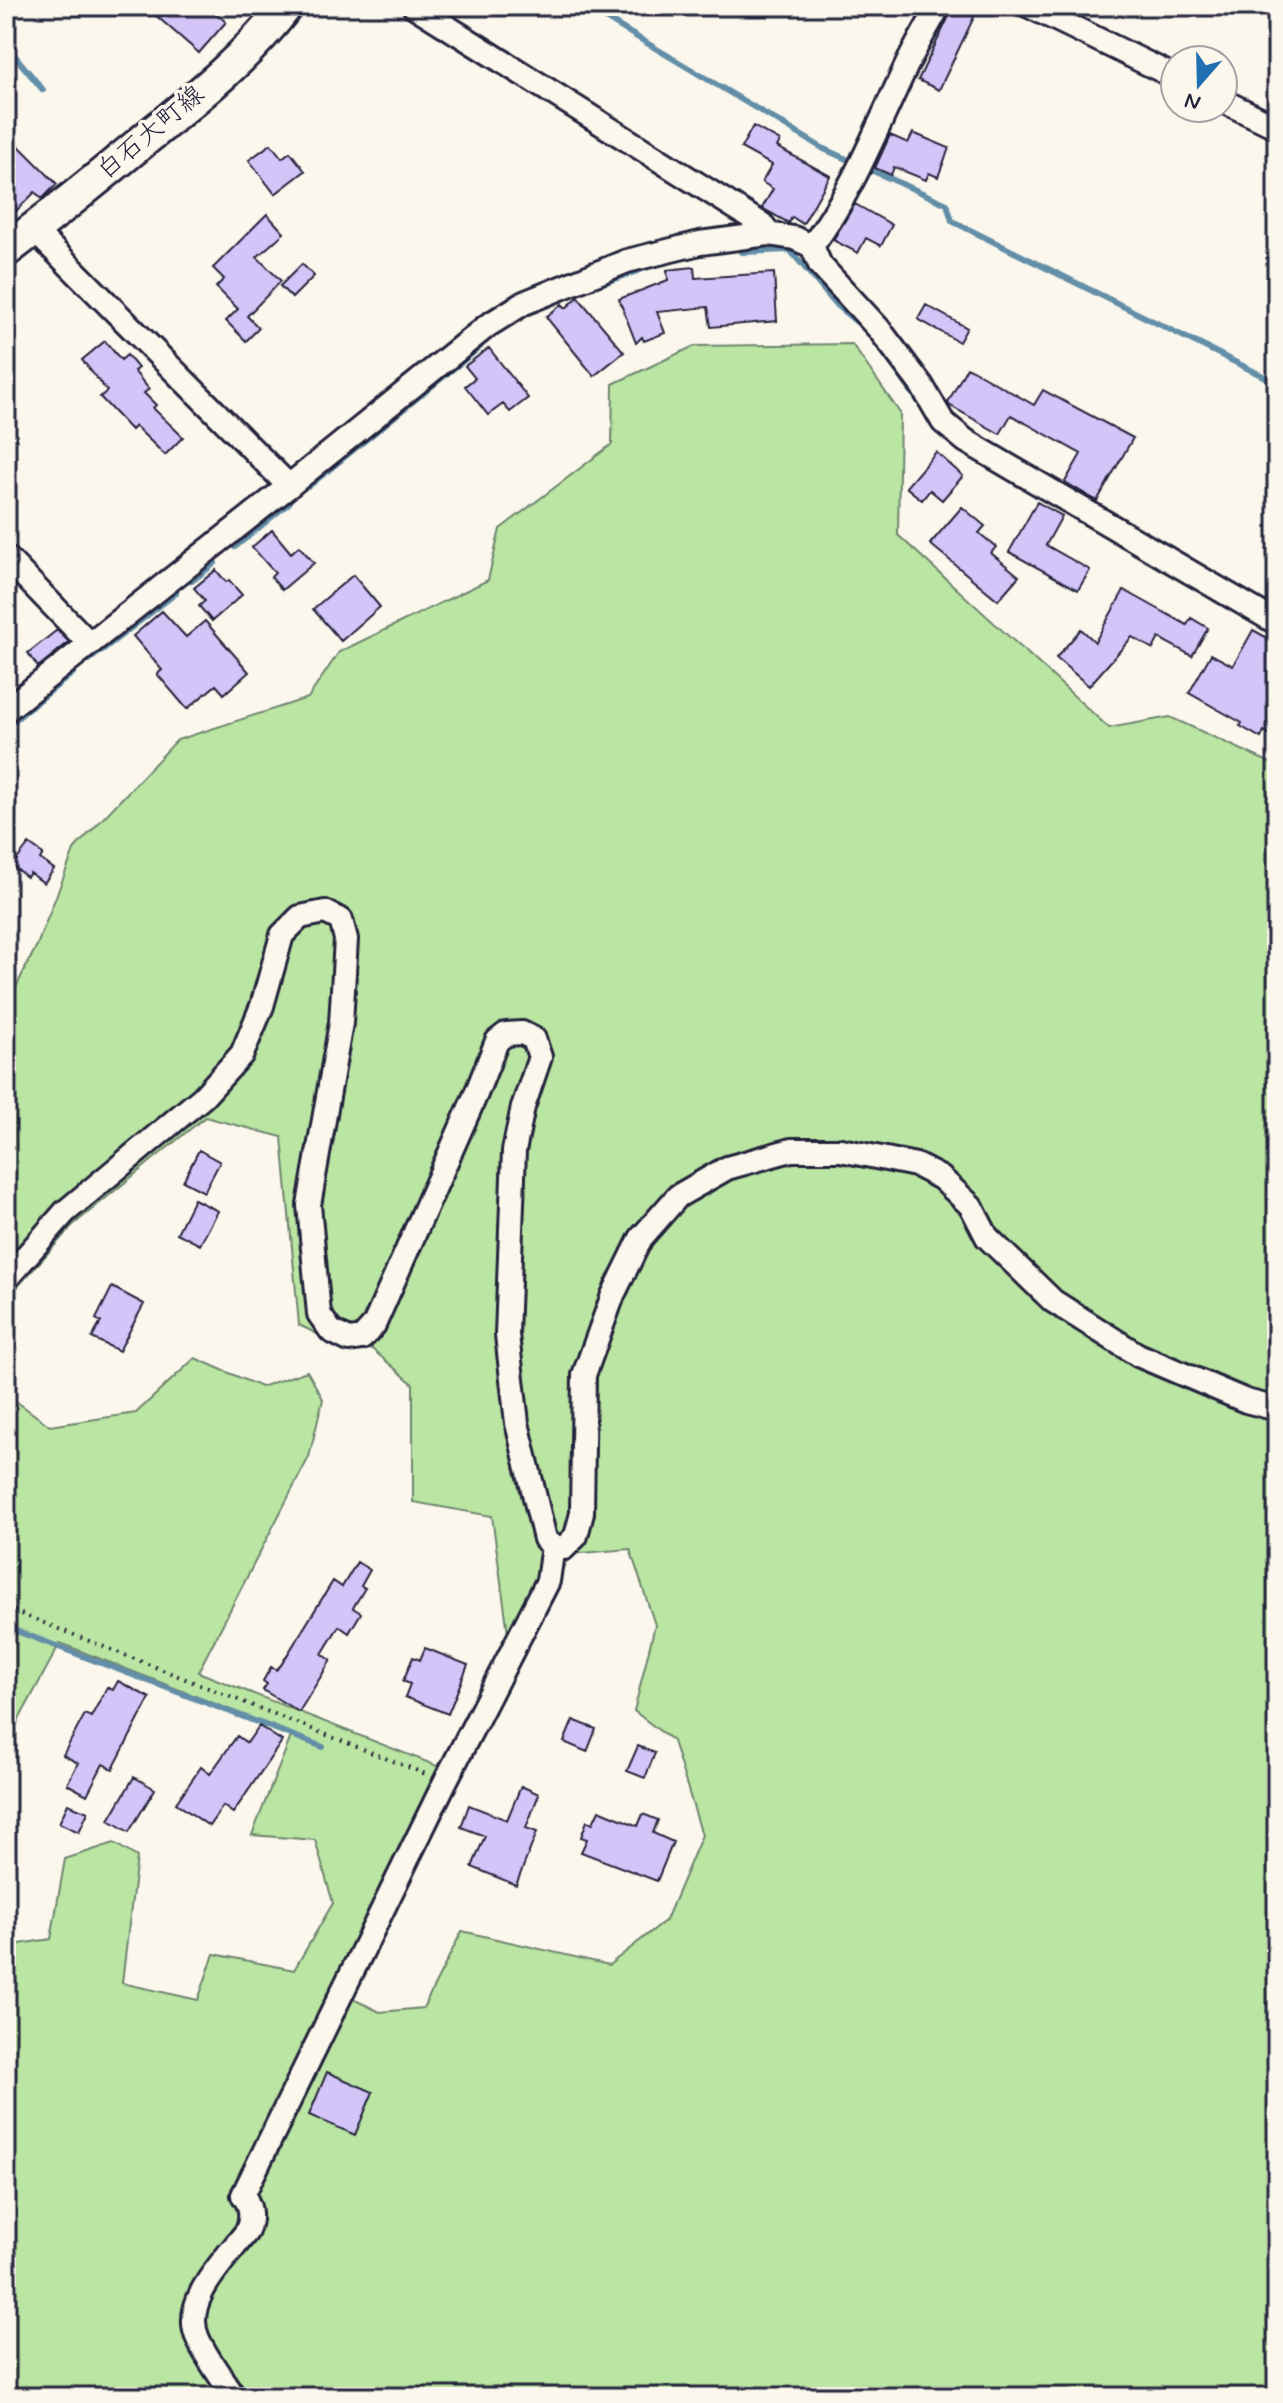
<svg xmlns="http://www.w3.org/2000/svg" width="1283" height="2403" font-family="Mynerve,'Klee One',sans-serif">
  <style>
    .green { fill: #bae5a2; stroke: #6e846e; stroke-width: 2; fill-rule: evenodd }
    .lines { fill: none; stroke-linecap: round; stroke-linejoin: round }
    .stream { stroke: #638ea8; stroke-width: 6 }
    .building { fill: #d3c5f7; stroke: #22223b; stroke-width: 2 }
    .minor-casing { stroke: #22223b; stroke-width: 28 }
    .secondary-casing { stroke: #22223b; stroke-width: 38 }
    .path { stroke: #22223b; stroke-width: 4; stroke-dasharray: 2 6; stroke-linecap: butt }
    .minor { stroke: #fbf7ec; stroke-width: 22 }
    .secondary { stroke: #fbf7ec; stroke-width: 32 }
    .labels { text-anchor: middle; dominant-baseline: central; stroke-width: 7; stroke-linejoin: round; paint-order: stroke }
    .street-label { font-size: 26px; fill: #22223b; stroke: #fbf7ec }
  </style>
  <rect width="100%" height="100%" fill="#fbf7ec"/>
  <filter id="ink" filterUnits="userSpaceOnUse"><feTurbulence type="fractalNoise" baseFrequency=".0125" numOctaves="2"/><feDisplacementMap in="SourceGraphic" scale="16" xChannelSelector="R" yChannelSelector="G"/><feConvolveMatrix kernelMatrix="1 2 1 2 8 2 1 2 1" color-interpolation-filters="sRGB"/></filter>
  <g filter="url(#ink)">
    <path class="green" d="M852,344L900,413L898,535L1109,728L1170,717L1277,766V2397H6V1946L51,1939L65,1859L114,1843L137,1857L122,1983L198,2000L214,1954L294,1970L333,1903L315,1840L252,1835L292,1734L60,1643L6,1744V1394L50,1426L136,1413L195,1358L261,1387L307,1371L323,1399L309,1457L198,1672L442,1768L508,1633L492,1516L413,1502V1384L372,1349L342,1346L299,1325L282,1137L205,1117L73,1225L6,1300V1007L37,945L75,848L177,740L308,698L339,652L488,580L500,529L612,444L613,384L694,346ZM630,1549L655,1625L634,1711L673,1741L702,1835L666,1920L609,1965L462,1931L423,2008L380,2012L351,1998L570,1554Z"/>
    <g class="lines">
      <path class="stream" d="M585,6L824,149L947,204L952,221L1277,383
        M6,45L43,90
        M742,252L790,250L837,306L864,328
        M604,283L643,269
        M881,349L921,405
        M309,486L480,347
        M235,547L289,503
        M192,581L215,563
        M1214,599L1235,611
        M89,660L176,593
        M6,727L73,673
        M6,1627L323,1747"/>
    </g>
    <path class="building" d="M145,6H208L226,22L199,53Z
      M954,6L975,15L939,90L918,80Z
      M753,126L780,141L777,147L830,176L803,224L792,217L789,223L762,208L773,189L762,182L772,165L741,148Z
      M6,133L57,184L42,199L35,192L6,221Z
      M913,133L949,148L938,177L929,173L926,180L894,167L891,175L875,168L890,135L908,143Z
      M271,144L282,158L290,152L305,171L275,194L249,160Z
      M855,204L892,225L881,246L866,238L858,253L833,240Z
      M267,214L284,233L257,257L281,281L247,316L259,328L246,341L226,321L238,309L216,287L224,279L213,268Z
      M302,264L314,276L292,298L280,286Z
      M694,267L695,278L774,273L777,321L711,327L708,307L657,312L665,333L644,341L642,337L636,343L619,299L668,280L667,270Z
      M578,297L624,352L594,376L546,317L562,304L566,308Z
      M926,305L967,328L959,342L918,319Z
      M105,341L121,360L127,355L138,368L134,371L149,389L144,393L156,405L153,408L183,437L165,455L135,426L131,430L100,397L107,391L82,360Z
      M489,348L528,398L510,412L503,404L488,415L465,386L475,378L465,366Z
      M967,367L1034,405L1043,390L1133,438L1097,501L1065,482L1081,454L1011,415L1000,434L949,405L948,402Z
      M936,452L963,476L942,500L930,490L922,500L906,487Z
      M1037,502L1062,516L1046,545L1090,570L1078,590L1009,552Z
      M962,507L985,526L979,533L996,547L991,553L1019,576L998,600L930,544Z
      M272,530L291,553L299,546L314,563L282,590L271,577L275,573L252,547Z
      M216,570L226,582L229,580L242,595L212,621L199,606L205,601L194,588Z
      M353,575L380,607L341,641L313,609Z
      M1124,590L1187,625L1191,618L1208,628L1192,656L1159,638L1153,649L1132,637L1089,686L1056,658L1081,629L1095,642Z
      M162,611L186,637L205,621L249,672L224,694L216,685L187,709L157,674L162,670L133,636Z
      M57,630L69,642L38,667L28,653Z
      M1253,630L1277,643V739L1264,731L1261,738L1240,726L1242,723L1189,693L1211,654L1233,666Z
      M29,844L43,854L40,859L54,869L44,883L30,873L27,877L12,866Z
      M199,1150L220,1162L204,1192L183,1181Z
      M194,1199L218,1211L200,1245L177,1233Z
      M112,1287L144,1304L119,1351L92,1338L101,1322L96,1319Z
      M357,1562L370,1570L361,1586L365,1588L353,1608L361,1613L349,1633L339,1626L322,1654L331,1660L299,1712L263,1690L267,1684L263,1681L271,1667L276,1670L281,1665L333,1581L342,1587Z
      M425,1648L468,1665L448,1714L405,1697L410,1684L403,1681L413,1657L420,1660Z
      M118,1681L150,1698L113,1769L103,1764L87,1795L67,1784L78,1763L63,1755L85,1714L91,1717L107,1687L113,1690Z
      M573,1720L596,1729L587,1752L564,1742Z
      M259,1726L282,1741L233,1813L223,1806L209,1826L176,1803L201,1767L210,1774L237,1736L247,1743Z
      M638,1746L655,1753L645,1778L627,1771Z
      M134,1777L155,1789L129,1832L109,1820Z
      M521,1786L539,1794L526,1828L537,1832L516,1885L472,1867L485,1836L461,1827L469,1805L507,1820Z
      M68,1804L88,1812L79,1832L59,1823Z
      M599,1810L638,1826L643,1814L658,1820L653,1833L673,1842L657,1881L581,1852L587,1839L581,1837L587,1821L593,1823Z
      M327,2072L373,2092L355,2135L309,2115Z"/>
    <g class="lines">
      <g class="minor-casing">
        <path id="minor" d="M414,6L763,225L768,234
          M1029,6L1175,77
          M1223,101L1277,127
          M34,230L289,486
          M812,246C852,192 875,132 904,71C914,49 927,28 939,6
          M6,557L89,643
          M6,710L289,486L487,326L524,303L627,261L700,243L768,234L794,238L812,246L820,265L879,329L922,386L943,422L966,441L1277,623
          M6,1279L65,1212L203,1097L242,1054L262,1006L282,935L300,917L325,912L341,920L346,939L341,1023L309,1205L319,1314L331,1331L349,1340L362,1338L374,1325L476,1094L497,1041L506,1034L522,1033L534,1039L540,1057L523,1107L514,1151L507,1335L517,1423L545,1539L553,1546L564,1548L576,1536L582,1513L584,1375L613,1295L641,1238L678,1196L727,1168L791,1150H841L916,1165L941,1178L971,1206L987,1237L1053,1301L1138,1355L1246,1401L1277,1409
          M234,2397C222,2378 207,2359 198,2339C180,2301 226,2259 247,2231C252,2218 252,2207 243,2195L445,1782L548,1581L553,1546"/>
      </g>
      <g class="secondary-casing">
        <path id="secondary" d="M6,250C55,214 102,175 149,136C198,96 248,56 286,6"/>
      </g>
      <path class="path" d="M6,1608L428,1775"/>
      <use href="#minor" class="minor"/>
      <use href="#secondary" class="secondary"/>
    </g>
  </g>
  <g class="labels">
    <g class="street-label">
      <text transform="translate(151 133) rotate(-40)">白石大町線</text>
    </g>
  </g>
  <rect width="1283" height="2403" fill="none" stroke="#fbf7ec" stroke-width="32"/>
  <rect x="16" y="16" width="1251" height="2371" fill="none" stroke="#22223b" stroke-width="3" filter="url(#ink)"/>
  <g transform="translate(1199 84) rotate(200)"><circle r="38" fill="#fbf7ec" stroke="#a4a2a5" stroke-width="2"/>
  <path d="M0-6L14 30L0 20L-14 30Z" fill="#1f6fb2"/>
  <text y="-12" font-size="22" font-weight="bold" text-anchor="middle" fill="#22223b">N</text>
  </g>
</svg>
